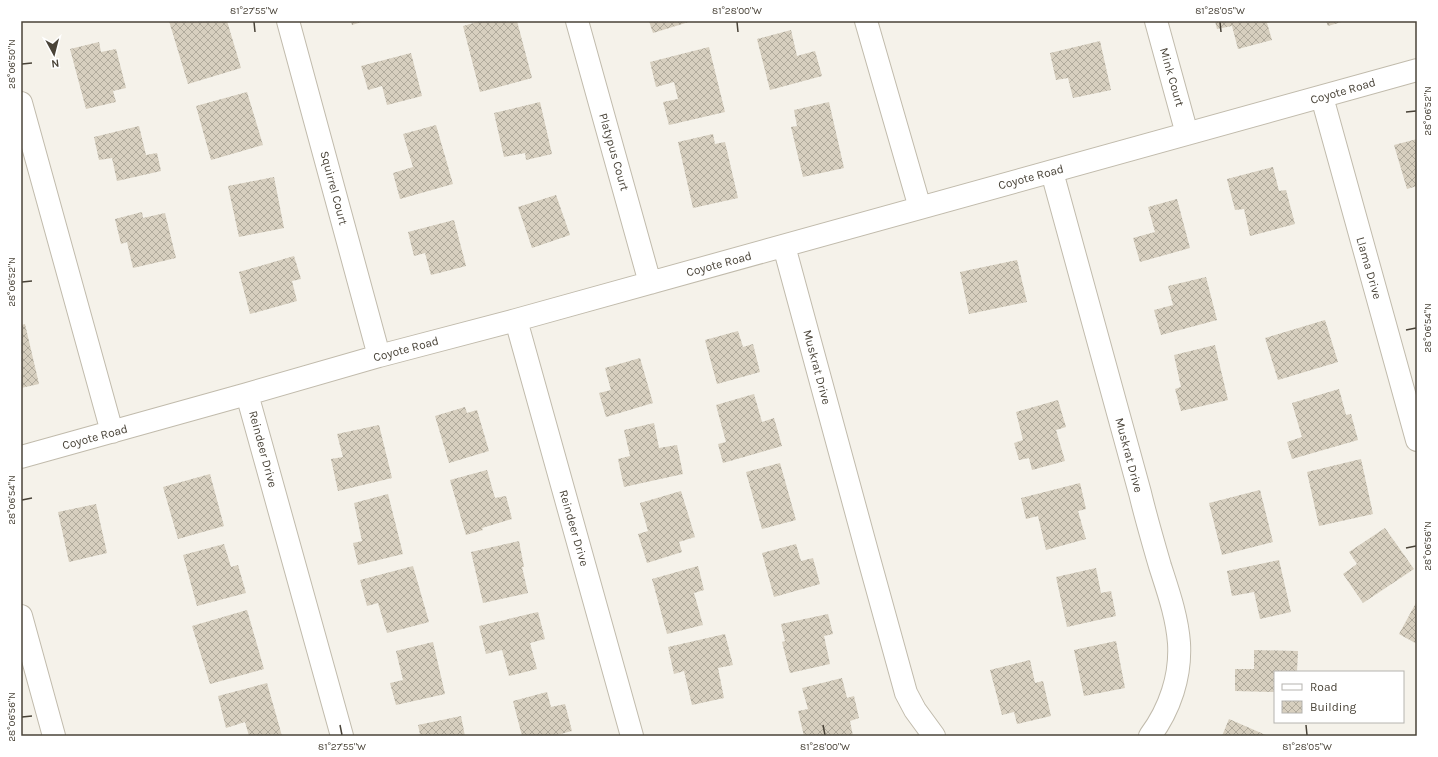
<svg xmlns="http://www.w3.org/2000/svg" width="1438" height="757" font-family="Karla,sans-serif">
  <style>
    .building { fill: url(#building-cross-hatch) }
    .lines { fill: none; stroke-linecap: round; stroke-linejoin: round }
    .minor-casing { stroke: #c1bbac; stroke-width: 24 }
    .minor { stroke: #fff; stroke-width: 22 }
    .ticks { fill: none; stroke: #494338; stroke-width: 1.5 }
    .labels { text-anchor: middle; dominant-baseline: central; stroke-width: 3; stroke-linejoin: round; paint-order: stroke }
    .street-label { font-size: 12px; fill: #494338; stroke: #fff }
    .neatline { fill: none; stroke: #494338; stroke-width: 1.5 }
    .ticks-label { font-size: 10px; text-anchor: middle; fill: #494338 }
  </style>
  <defs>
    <pattern id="building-cross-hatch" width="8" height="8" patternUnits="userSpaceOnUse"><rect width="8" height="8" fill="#d7cfbf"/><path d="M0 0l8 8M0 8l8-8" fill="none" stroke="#b0aa9c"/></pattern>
  </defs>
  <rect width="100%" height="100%" fill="#f5f2ea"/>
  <path class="building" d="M169,21H227L241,68L188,84Z
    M351,21H365L352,25Z
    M481,21H517L532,78L480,92L463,26Z
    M649,21H692L653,33Z
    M1215,21H1274L1267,23L1272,40L1238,49L1232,26L1217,29Z
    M1326,21H1345L1328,26Z
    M791,30L797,56L815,51L822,76L770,90L757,39Z
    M1100,41L1111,90L1073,98L1068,78L1056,80L1050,53Z
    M99,42L101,52L116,49L126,88L113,91L116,102L86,109L70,49Z
    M709,47L725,112L669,125L663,102L678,99L674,82L656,87L650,62Z
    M411,53L422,96L387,105L382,86L368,90L361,66Z
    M247,92L263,145L211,160L196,106Z
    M540,102L552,154L526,160L525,153L504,157L494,113Z
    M829,102L844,168L803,177L791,127L797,126L794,110Z
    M436,125L453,184L400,199L393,173L413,167L403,134Z
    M139,126L146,155L157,153L161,171L117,181L112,158L99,160L94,137Z
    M713,134L715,144L725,142L738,198L693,208L678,142Z
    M1417,139V186L1407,189L1394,145Z
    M1273,167L1279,191L1286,190L1295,224L1250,236L1244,209L1235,210L1227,179Z
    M274,177L284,228L239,237L228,186Z
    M556,195L570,235L532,248L518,207Z
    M1177,199L1190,248L1140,262L1133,238L1155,232L1148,207Z
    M142,212L143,218L165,213L176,258L133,268L127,242L121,244L115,219Z
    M454,220L466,266L431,275L425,253L414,256L408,232Z
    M294,256L301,279L292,281L297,301L250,314L239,272Z
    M1017,260L1027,302L969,314L960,272Z
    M1206,277L1217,320L1161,335L1154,310L1173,305L1168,286Z
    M1325,320L1338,362L1278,380L1265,338Z
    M25,324L39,384L21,388V325Z
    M738,331L743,347L753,344L760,372L717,384L705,340Z
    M1215,345L1228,400L1181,411L1175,389L1181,387L1174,355Z
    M640,358L653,403L606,417L599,393L611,390L605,368Z
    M1339,389L1346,415L1351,414L1358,440L1292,459L1287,442L1302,437L1292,403Z
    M754,394L762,422L774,418L782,446L723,463L718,444L726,442L716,405Z
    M1058,400L1066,427L1056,430L1065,461L1032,470L1029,458L1019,460L1014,443L1023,440L1016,412Z
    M465,407L467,413L477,410L489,451L449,463L435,416Z
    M654,423L659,448L677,445L683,474L624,487L618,459L630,456L624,430Z
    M379,425L392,478L338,491L331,459L343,457L337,434Z
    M1361,459L1373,514L1319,526L1307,472Z
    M780,463L796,520L762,529L746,472Z
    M487,470L495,498L506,496L512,519L482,528L483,530L466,535L450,480Z
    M210,474L224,526L178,539L163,487Z
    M1080,483L1086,509L1078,511L1086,539L1046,550L1038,516L1026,519L1021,498Z
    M1260,490L1273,542L1222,555L1209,503Z
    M681,491L695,537L679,542L682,552L647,563L638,534L648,531L640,503Z
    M388,494L403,554L358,565L353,543L362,541L354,503Z
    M96,504L107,553L69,562L58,512Z
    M1385,528L1414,569L1363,603L1343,574L1357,564L1349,552Z
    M519,541L524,567H522L528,593L483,603L471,552Z
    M224,544L231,567L238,565L246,593L197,606L183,555Z
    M796,544L801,561L813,558L820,584L774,597L762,553Z
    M1279,560L1291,612L1260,619L1254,592L1232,596L1227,571Z
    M413,566L429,622L387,633L378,603L367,606L360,580Z
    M698,566L704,590L694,593L703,625L667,634L652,579Z
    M1096,568L1101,593L1111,591L1116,616L1067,627L1056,577Z
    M1417,601V644L1399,634Z
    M247,610L264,669L210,684L192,626Z
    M538,612L545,639L530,643L537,669L509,676L502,650L486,654L479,626Z
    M828,614L833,634L824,636L830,664L790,673L782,642L785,641L781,624Z
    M725,634L733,665L718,668L724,698L692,705L684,671L674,674L668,647Z
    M1116,641L1125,688L1084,696L1074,650Z
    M433,642L445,694L396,705L390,683L403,680L396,651Z
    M1254,650L1298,651L1297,672H1275V692L1235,691V669H1254Z
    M1030,660L1035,683L1043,681L1051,716L1017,724L1014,712L1002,715L990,670Z
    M842,678L847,698L854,696L859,718L850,721L853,736H804L798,711L808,709L802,688Z
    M267,683L282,736H249L245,722L226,728L218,696Z
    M547,692L551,707L565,704L572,731L553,736H522L513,701Z
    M461,716L465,736H415L420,734L418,725Z
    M1229,719L1268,736H1222Z"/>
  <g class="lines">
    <g class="minor-casing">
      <path id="minor" d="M288,21L379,356
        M577,21L650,283
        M866,21L920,208
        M1156,21L1187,134
        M1322,97L1417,440
        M21,103L112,432
        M1052,172C1081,279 1111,386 1140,493C1146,518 1153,542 1160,566C1168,591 1177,616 1179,643C1181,676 1170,709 1150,736
        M784,246L869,559L906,693L915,710L934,736
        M516,320L632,736
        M247,394L342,736
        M21,457L247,394L379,356L516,320L1417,70
        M21,616L54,736"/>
    </g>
    <use href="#minor" class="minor"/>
  </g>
  <path class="ticks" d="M254,22L255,32M737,22L738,32M1220,22L1221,32M22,64L32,63M1406,112L1416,111M22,282L32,281M1406,330L1416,328M22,500L32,498M1406,548L1416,546M22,717L32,716M340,725L342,735M823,725L825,735M1306,725L1307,735"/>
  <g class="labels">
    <g class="street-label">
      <text transform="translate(1172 77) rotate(74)">Mink Court</text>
      <text transform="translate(1343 91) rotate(-16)">Coyote Road</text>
      <text transform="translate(614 152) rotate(74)">Platypus Court</text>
      <text transform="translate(1031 177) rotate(-15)">Coyote Road</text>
      <text transform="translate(334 188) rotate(75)">Squirrel Court</text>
      <text transform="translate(719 264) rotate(-15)">Coyote Road</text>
      <text transform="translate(1369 268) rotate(74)">Llama Drive</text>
      <text transform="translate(406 349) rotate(-15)">Coyote Road</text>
      <text transform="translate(817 367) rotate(75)">Muskrat Drive</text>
      <text transform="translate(95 437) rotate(-15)">Coyote Road</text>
      <text transform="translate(263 449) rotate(75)">Reindeer Drive</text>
      <text transform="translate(1129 455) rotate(75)">Muskrat Drive</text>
      <text transform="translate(574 528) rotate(74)">Reindeer Drive</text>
    </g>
  </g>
  <rect width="1438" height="757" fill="none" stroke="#ffffff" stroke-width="44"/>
  <rect x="1274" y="671" width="130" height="52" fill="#ffffff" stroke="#b6b4af"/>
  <rect x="1282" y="684" width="20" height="6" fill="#ffffff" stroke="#b6b4af"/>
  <text x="1310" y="691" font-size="12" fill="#494338">Road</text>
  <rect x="1282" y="701" width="20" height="12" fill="url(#building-cross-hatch)" stroke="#b6b4af"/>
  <text x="1310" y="711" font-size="12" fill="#494338">Building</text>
  <g transform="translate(54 54) rotate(173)" stroke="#ffffff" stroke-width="3" paint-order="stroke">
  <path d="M0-3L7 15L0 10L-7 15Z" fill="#494338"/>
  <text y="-6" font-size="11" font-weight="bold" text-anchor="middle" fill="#494338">N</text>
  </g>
  <rect x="22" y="22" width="1394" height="713" class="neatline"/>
  <g class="ticks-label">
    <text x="254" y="14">81°27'55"W</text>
    <text x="737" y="14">81°28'00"W</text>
    <text x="1220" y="14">81°28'05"W</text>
    <text transform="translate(11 64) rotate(-90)" y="4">28°06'50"N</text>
    <text transform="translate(1427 111) rotate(-90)" y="4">28°06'52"N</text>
    <text transform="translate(11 282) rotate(-90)" y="4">28°06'52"N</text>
    <text transform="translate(1427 328) rotate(-90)" y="4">28°06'54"N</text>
    <text transform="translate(11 500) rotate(-90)" y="4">28°06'54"N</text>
    <text transform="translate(1427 546) rotate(-90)" y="4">28°06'56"N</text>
    <text transform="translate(11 717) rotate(-90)" y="4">28°06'56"N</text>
    <text x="342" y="750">81°27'55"W</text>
    <text x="825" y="750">81°28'00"W</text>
    <text x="1307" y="750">81°28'05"W</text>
  </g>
</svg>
